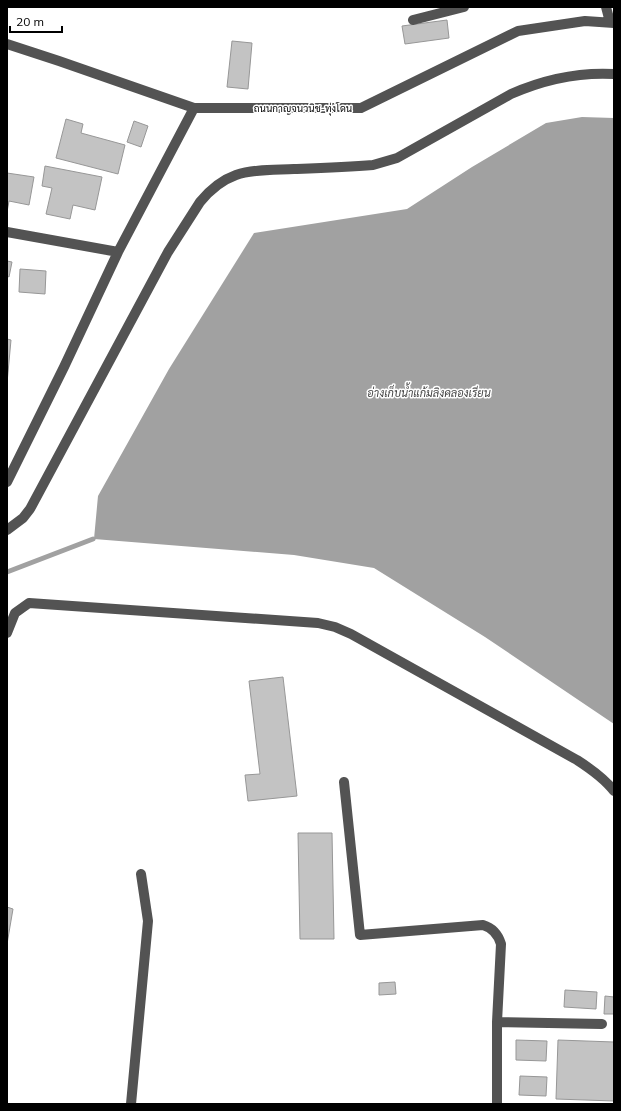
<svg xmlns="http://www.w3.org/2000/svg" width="621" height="1111" font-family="Mulish,Sarabun,sans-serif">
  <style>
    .water { fill: #a1a1a1 }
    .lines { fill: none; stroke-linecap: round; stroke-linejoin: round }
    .stream { stroke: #a1a1a1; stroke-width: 5 }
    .building { fill: #c3c3c3; stroke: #979797 }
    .minor { stroke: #535353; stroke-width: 10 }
    .labels { text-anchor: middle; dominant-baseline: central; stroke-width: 3; stroke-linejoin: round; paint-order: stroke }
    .street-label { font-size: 10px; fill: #000; stroke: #fff }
    .water-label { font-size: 11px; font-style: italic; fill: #424242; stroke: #fff }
  </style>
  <rect width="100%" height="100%" fill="#fff"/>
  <path class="water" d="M582,117L614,118V724L485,637L374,568L294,555L94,539L98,496L169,369L254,233L407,209L472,167L546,123Z"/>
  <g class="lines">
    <path class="stream" d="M7,572L93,539"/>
  </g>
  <path class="building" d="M447,20L449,38L405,44L402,26Z
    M232,41L252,43L248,89L227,87Z
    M66,119L83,124L81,133L125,145L118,174L56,158Z
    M134,121L148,126L141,147L127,142Z
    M45,166L102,177L95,210L73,205L70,219L46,214L52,188L42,186Z
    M7,173L34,177L29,205L9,201L7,212Z
    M7,261L12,262L9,277L7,276Z
    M20,269L46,271L45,294L19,292Z
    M7,339L11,340L7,383Z
    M283,677L297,796L248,801L245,775L260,774L249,681Z
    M298,833H332L334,939H300Z
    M7,907L13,909L7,944Z
    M395,982L396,994L379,995V983Z
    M565,990L597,992L596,1009L564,1007Z
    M605,996L614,997V1014H604Z
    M516,1040L547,1041L546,1061L516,1060Z
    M558,1040L614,1042V1101L556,1099Z
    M520,1076L547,1077L546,1096L519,1095Z"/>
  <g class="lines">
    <path class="minor" d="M606,7L610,22
      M413,20L464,7
      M7,44L59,61L194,108H361L518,31L585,21L614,23
      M7,232L118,252
      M7,482L64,367L118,252L194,108
      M7,530L23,518L30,509L168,252L200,202C209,191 222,180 236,175C254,169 275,170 294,169C320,168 347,167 373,165L397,158L511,94C545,79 577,72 614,74
      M7,633L15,613L29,603L318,623L335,627L351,634L577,760C591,769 604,778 614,791
      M344,782L360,935L483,925C493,928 498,934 501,944L497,1022V1104
      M497,1022L602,1024
      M131,1104L148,921L141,874"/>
  </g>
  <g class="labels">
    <g class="street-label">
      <text x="303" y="108">ถนนกาญจนวนิช-ทุ่งโดน</text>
    </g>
    <g class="water-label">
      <text x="429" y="393">อ่างเก็บน้ำแก้มลิงคลองเรียน</text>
    </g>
  </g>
  <rect width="621" height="1111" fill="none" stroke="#000000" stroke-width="16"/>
  <path d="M10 26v6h52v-6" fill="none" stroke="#000000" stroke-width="2"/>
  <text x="16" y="26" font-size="12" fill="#000000" stroke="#ffffff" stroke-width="3" paint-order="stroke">20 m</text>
</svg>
